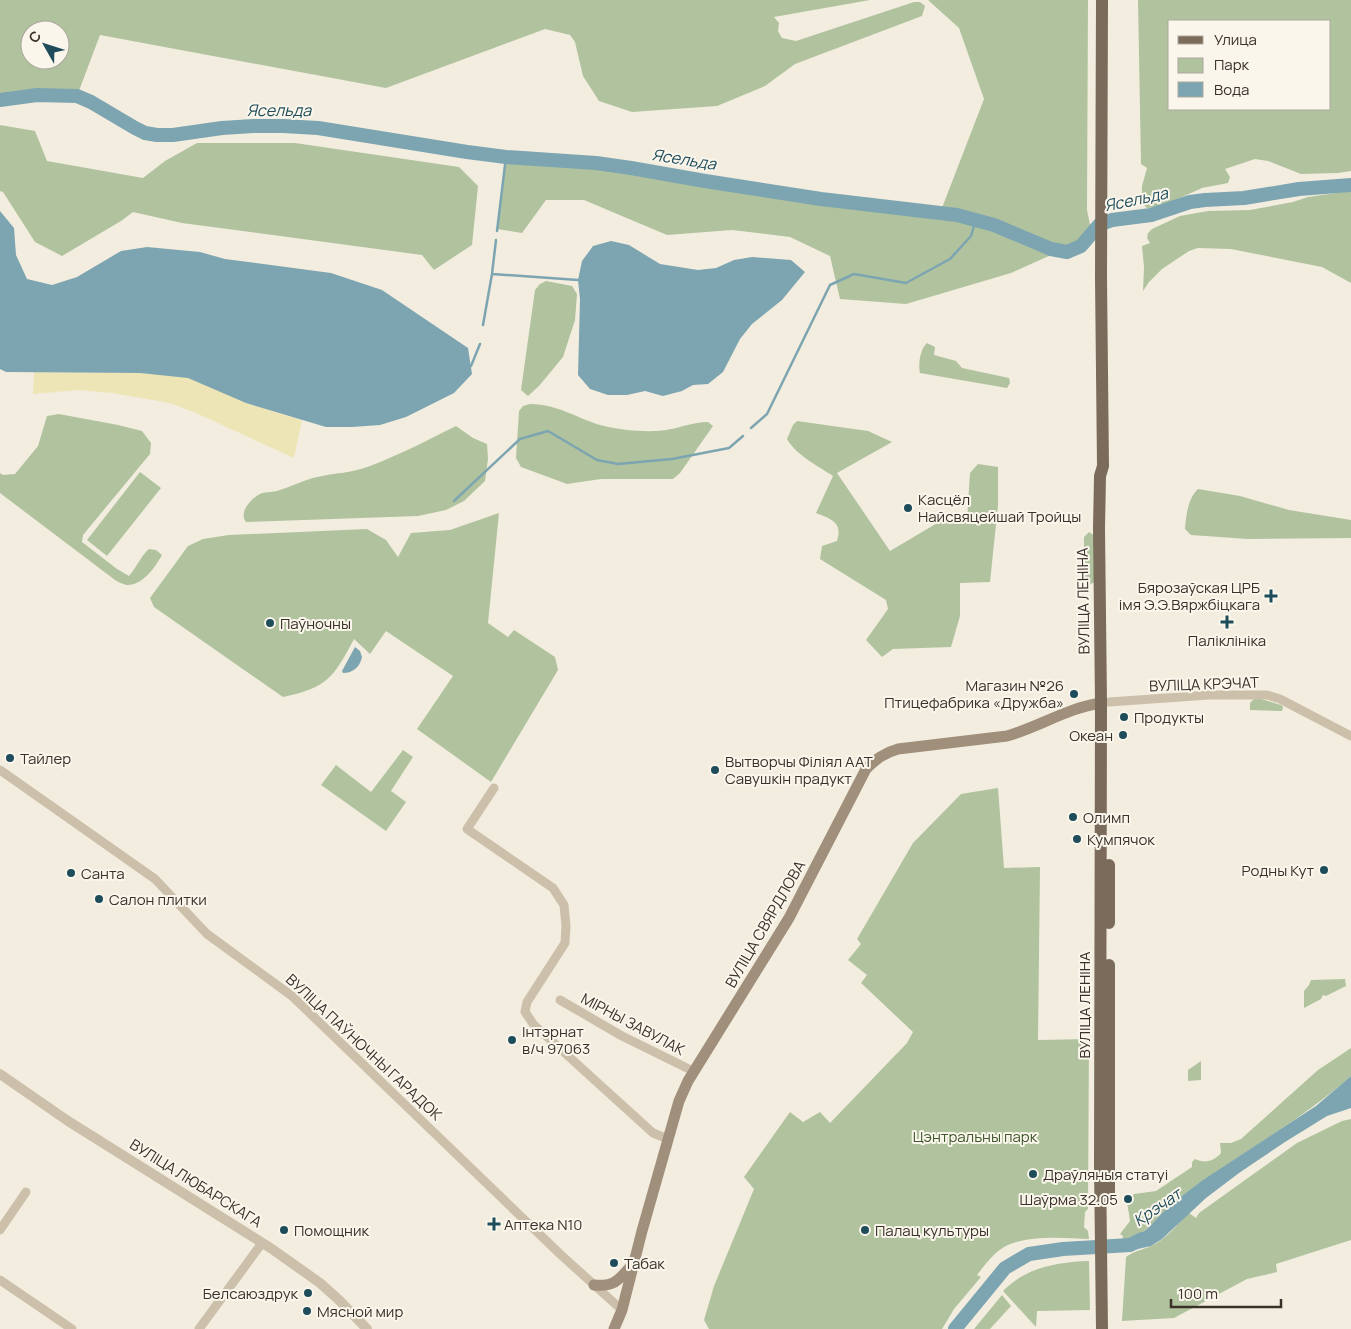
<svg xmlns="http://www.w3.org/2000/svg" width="1351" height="1329" font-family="Manrope,sans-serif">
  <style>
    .green { fill: #b0c39e; fill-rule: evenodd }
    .sand { fill: #eee5b6 }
    .water { fill: #7da5b1 }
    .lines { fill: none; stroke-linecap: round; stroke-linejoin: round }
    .stream { stroke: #7da5b1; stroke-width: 2.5 }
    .river { stroke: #7da5b1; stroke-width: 14 }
    .minor { stroke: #ccc0aa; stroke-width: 9 }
    .tertiary { stroke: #ccc0aa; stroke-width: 10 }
    .secondary { stroke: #a08f7b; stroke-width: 11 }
    .primary { stroke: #7b6b5b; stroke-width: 12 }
    .poi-dot { fill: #1e4c5b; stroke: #faf6ec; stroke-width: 2 }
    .labels { text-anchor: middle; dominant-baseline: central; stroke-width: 4; stroke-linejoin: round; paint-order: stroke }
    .poi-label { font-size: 15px; fill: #39312a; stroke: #faf6ec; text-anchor: start }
    .street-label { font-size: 15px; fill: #39312a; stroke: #faf6ec }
    .park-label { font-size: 15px; fill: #40582d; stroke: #faf6ec }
    .water-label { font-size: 16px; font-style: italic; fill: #1e4c5b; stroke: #faf6ec }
  </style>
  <rect width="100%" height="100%" fill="#f3eddf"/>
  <path class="green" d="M0,0H870L774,17L779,23L778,31L782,38L796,41L914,2H920L925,6L922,16L795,64L765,86L717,106L632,112L599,101L583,76L575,42L570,35L545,29L386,88L100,35L77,96L37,95L0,100ZM30,30H60V60H30Z
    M928,0H1088L1087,210L1092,234C1084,246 1075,252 1060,251L1011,273L906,304L840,299L830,256L790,237L732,230L667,235L584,200H546L522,233L497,229L506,157L596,163L821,199L940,213L984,99L959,28Z
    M1138,0H1351V171L1338,173L1301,174L1268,161L1255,159L1225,169L1230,177L1228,183L1202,188L1160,207L1147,208L1142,203V186L1147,168L1141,164ZM1170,21H1330V109H1170Z
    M0,125L35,131L47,161L143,178L165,161L197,143H295L459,167L478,186L472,245L434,270L422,255L182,223L133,212L121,221L62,256L35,242L3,192L0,191Z
    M1351,191V283L1322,267L1231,249L1198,248L1189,251L1162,269L1149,282L1143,291L1144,267L1142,246L1150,243L1147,238L1148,233L1152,229L1180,216L1208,211L1250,210L1293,202L1308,197Z
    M546,281L572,286L577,294L575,320L563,357L539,386L528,396L521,390L535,290L540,284Z
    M927,343L935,347L934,355L956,361L962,368L1009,378L1010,383L1007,388L920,373C918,365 920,349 927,343Z
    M530,404C560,405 574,417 600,425C619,430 647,433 666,430C680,428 693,422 708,422L713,426L680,473L673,479H601L567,484L521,467L516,458L519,411L523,406Z
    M59,414L118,425L142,431L151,443L150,454L83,535L82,542L117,569L129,576C137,567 140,557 149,549L156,550L162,555C155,567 143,586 126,585C123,584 118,582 115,580L0,493V473L3,475L15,474L38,446L47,416Z
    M797,421L868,431L892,442L837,473L890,551L944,519L967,521L970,473L978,464L998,467V505L990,582L960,583V616L951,647L893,649L882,657L866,640L888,609L886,600L820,559L822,546L837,541C843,522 831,519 816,513L833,476C818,466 796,455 787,439L793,425Z
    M456,426L473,438L487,444L488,459L485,481L464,501L446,510L418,516L246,522C238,512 252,497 262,493C267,492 273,492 277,491C291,487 303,480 317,477C334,473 353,473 370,466C399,455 428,440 456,426Z
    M140,472L161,488L107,556L87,540Z
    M1198,489L1240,496L1289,510L1351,520V538L1248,539L1191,535L1185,529C1186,516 1188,498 1198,489Z
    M499,513L488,623L508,637L514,630L555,657L558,670L491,782L417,729L453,676L386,631L370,654L354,639C334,677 327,688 283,697L154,607L150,598L188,546L203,539L229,535L367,529L386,540L398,557L411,533L450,530Z
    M1089,532L1095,536L1096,580L1093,583L1088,585L1084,581V537Z
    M1254,699H1261L1281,705L1283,707L1282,711L1250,710V703Z
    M403,750L413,757L391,791L406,802L386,831L321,785L336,765L371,792Z
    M998,788L1004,868L1040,867L1038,1040L1089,1039L1088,1209L1085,1212L1084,1227L1088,1231L1089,1239C1063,1238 1023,1234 1001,1249C992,1255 984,1266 977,1275L981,1277L954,1309L942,1329H709L704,1320L714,1286L754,1189L744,1177L790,1112L803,1122L820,1112L830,1123L907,1043L913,1032L861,983L867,975L848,960L861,944L857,939L913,843L961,794Z
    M1345,979L1346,986L1326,996L1323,995L1321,999L1304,1008V991L1309,985L1311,980Z
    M1351,1048V1076C1298,1123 1235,1156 1179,1198C1163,1210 1142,1240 1122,1243L1123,1236L1120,1234L1130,1221L1127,1202L1134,1194L1156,1191L1192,1167V1162L1195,1159C1205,1164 1214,1161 1221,1153L1220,1143H1231L1241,1139L1318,1070Z
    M1201,1061V1080L1188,1081V1070Z
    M1351,1119V1240L1276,1264L1277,1272L1247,1279L1174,1318L1122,1321L1126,1257C1134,1251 1142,1250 1151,1246C1166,1240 1177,1224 1189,1213L1196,1218L1199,1213L1297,1143L1342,1121Z
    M1089,1261L1090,1310L1037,1311L1036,1327L1003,1291C1026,1267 1058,1262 1089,1261Z
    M1002,1295L1011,1306L990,1329H974Z"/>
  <path class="sand" d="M34,372L140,373L188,377L246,403L302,420L294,458L196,413L170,403L112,393L79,390L33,394Z"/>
  <path class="water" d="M0,211L14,228L16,255L27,279L52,285L77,277L121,251L147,247L200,252L225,259L331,273L382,290L468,348L472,374L454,393L406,417L380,425L352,427H326L246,403L188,378L140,373L6,372L0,369Z
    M611,241L629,245L660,264L698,270L716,268L734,260L752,257L791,260L805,272L782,300L752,324L740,339L723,372L708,384L693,385L682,391L663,396L645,391L627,395H608L590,389L578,375L580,299L578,280L582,261L593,246Z
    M355,647L360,651L362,657C360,667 353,673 343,673L342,671Z
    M1351,1076V1108L1327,1116L1285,1142L1239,1173L1206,1198L1162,1239L1151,1246L1129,1251L1126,1248L1127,1243L1147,1229L1171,1204L1203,1180L1316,1106Z"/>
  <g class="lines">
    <path class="stream" d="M497,231L506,157
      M492,274L578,280
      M483,325L492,274L496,240
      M471,366L480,344
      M751,428L767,414L830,285L854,274L906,283L950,259L971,236L976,219
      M454,501L520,439L548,431L597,460L618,464L672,459L729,448L743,436"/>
    <path class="river" d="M0,100L37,95L77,96L91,102L135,128L145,133L157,135H173L222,128L253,126H283L318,128L467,152L506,157L596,163L631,168L705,181L821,199L957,215L994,225L1051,249L1067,252L1081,246L1099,225L1112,220L1151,215L1190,202L1205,200L1244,198L1299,189L1351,185
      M955,1329L1005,1268L1029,1254L1063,1249L1130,1245L1142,1239"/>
    <path class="minor" d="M1109,702L1209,695H1267L1280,699L1351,736
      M0,770L155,879L207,934L292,996L560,1254L622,1310
      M494,788L467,829L553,888L564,905L566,926L565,943L527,1002L525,1012L534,1025L653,1133L668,1139
      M560,1000L622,1036L693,1071
      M0,1230L26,1192
      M0,1280L72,1329
      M199,1329L262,1243"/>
    <path class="tertiary" d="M0,1074L68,1121L272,1249L320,1283L339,1300L367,1329"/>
    <path class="secondary" d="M594,1285C614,1287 619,1280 631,1266
      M614,1329L622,1310L642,1231L679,1101L688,1081L789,918L866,769C876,759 884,753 898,749L1007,736C1039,727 1067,708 1101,703"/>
    <path class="primary" d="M1102,0L1101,278L1103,466L1100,476L1099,528L1101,703L1100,1164L1102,1329
      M1109,865V923
      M1109,1193V965"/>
  </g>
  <g class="poi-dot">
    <circle cx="908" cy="508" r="5"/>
    <path d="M1268.5 588.5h5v5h5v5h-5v5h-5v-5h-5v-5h5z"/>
    <path d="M1224.5 614.5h5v5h5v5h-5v5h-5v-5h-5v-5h5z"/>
    <circle cx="270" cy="623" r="5"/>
    <circle cx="1074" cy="694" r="5"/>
    <circle cx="1124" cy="717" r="5"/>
    <circle cx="1123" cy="735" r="5"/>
    <circle cx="10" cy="758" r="5"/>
    <circle cx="715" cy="770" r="5"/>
    <circle cx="1073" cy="817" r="5"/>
    <circle cx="1077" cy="839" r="5"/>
    <circle cx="1324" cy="870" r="5"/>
    <circle cx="71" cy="873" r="5"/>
    <circle cx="99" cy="899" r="5"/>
    <circle cx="512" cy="1040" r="5"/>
    <circle cx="1033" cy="1174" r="5"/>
    <circle cx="1128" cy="1199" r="5"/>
    <path d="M491.5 1216.5h5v5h5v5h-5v5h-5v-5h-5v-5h5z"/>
    <circle cx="284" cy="1230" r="5"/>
    <circle cx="865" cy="1230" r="5"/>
    <circle cx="614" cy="1263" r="5"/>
    <circle cx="308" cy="1293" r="5"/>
    <circle cx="307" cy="1311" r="5"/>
  </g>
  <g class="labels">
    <g class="poi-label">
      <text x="918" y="499">Касцёл<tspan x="918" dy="17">Найсвяцейшай Тройцы</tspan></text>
      <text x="1260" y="587" text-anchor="end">Бярозаўская ЦРБ<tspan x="1260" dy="17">імя Э.Э.Вяржбіцкага</tspan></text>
      <text x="280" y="623">Паўночны</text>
      <text x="1227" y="640" text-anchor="middle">Паліклініка</text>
      <text x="1064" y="685" text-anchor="end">Магазин №26<tspan x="1064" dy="17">Птицефабрика «Дружба»</tspan></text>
      <text x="1134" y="717">Продукты</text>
      <text x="1113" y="735" text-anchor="end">Океан</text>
      <text x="20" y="758">Тайлер</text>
      <text x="725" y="761">Вытворчы Філіял ААТ<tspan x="725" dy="17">Савушкін прадукт</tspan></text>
      <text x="1083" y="817">Олимп</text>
      <text x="1087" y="839">Кумпячок</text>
      <text x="1314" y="870" text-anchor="end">Родны Кут</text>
      <text x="81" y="873">Санта</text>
      <text x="109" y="899">Салон плитки</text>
      <text x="522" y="1031">Інтэрнат<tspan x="522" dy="17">в/ч 97063</tspan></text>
      <text x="1043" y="1174">Драўляныя статуі</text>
      <text x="1118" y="1199" text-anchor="end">Шаўрма 32.05</text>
      <text x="504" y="1224">Аптека N10</text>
      <text x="294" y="1230">Помощник</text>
      <text x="875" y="1230">Палац культуры</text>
      <text x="624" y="1263">Табак</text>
      <text x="298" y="1293" text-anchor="end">Белсаюздрук</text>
      <text x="317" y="1311">Мясной мир</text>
    </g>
    <g class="street-label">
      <text transform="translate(1083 601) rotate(-91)">ВУЛІЦА ЛЕНІНА</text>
      <text transform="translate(1204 684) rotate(-2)">ВУЛІЦА КРЭЧАТ</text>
      <text transform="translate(765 924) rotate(-60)">ВУЛІЦА СВЯРДЛОВА</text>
      <text transform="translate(1084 1005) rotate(-90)">ВУЛІЦА ЛЕНІНА</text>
      <text transform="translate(633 1024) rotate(28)">МІРНЫ ЗАВУЛАК</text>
      <text transform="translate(364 1047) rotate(43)">ВУЛІЦА ПАЎНОЧНЫ ГАРАДОК</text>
      <text transform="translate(196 1183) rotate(32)">ВУЛІЦА ЛЮБАРСКАГА</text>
    </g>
    <g class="park-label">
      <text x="975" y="1136">Цэнтральны парк</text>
    </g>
    <g class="water-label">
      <text x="279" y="110">Ясельда</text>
      <text transform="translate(684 159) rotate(9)">Ясельда</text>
      <text transform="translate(1136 199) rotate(-12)">Ясельда</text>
      <text transform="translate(1157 1207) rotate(-34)">Крэчат</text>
    </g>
  </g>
  <rect x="1168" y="20" width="162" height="90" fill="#faf6ec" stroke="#ada79e"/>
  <rect x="1178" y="36" width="25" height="8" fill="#7b6b5b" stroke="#ada79e"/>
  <text x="1214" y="45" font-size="15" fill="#39312a">Улица</text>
  <rect x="1178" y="58" width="25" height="15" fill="#b0c39e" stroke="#ada79e"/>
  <text x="1214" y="70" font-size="15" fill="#39312a">Парк</text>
  <rect x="1178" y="82" width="25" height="15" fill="#7da5b1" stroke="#ada79e"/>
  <text x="1214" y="95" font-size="15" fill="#39312a">Вода</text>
  <g transform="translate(45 45) rotate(309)"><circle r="24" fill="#faf6ec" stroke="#ada79e"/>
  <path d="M0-4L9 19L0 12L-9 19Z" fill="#1e4c5b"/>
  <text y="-8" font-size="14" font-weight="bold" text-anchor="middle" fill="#39312a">С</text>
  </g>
  <path d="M1171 1299v8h110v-8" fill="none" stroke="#39312a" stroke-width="2.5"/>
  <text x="1178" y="1299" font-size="15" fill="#39312a" stroke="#faf6ec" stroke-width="4" paint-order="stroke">100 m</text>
</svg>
